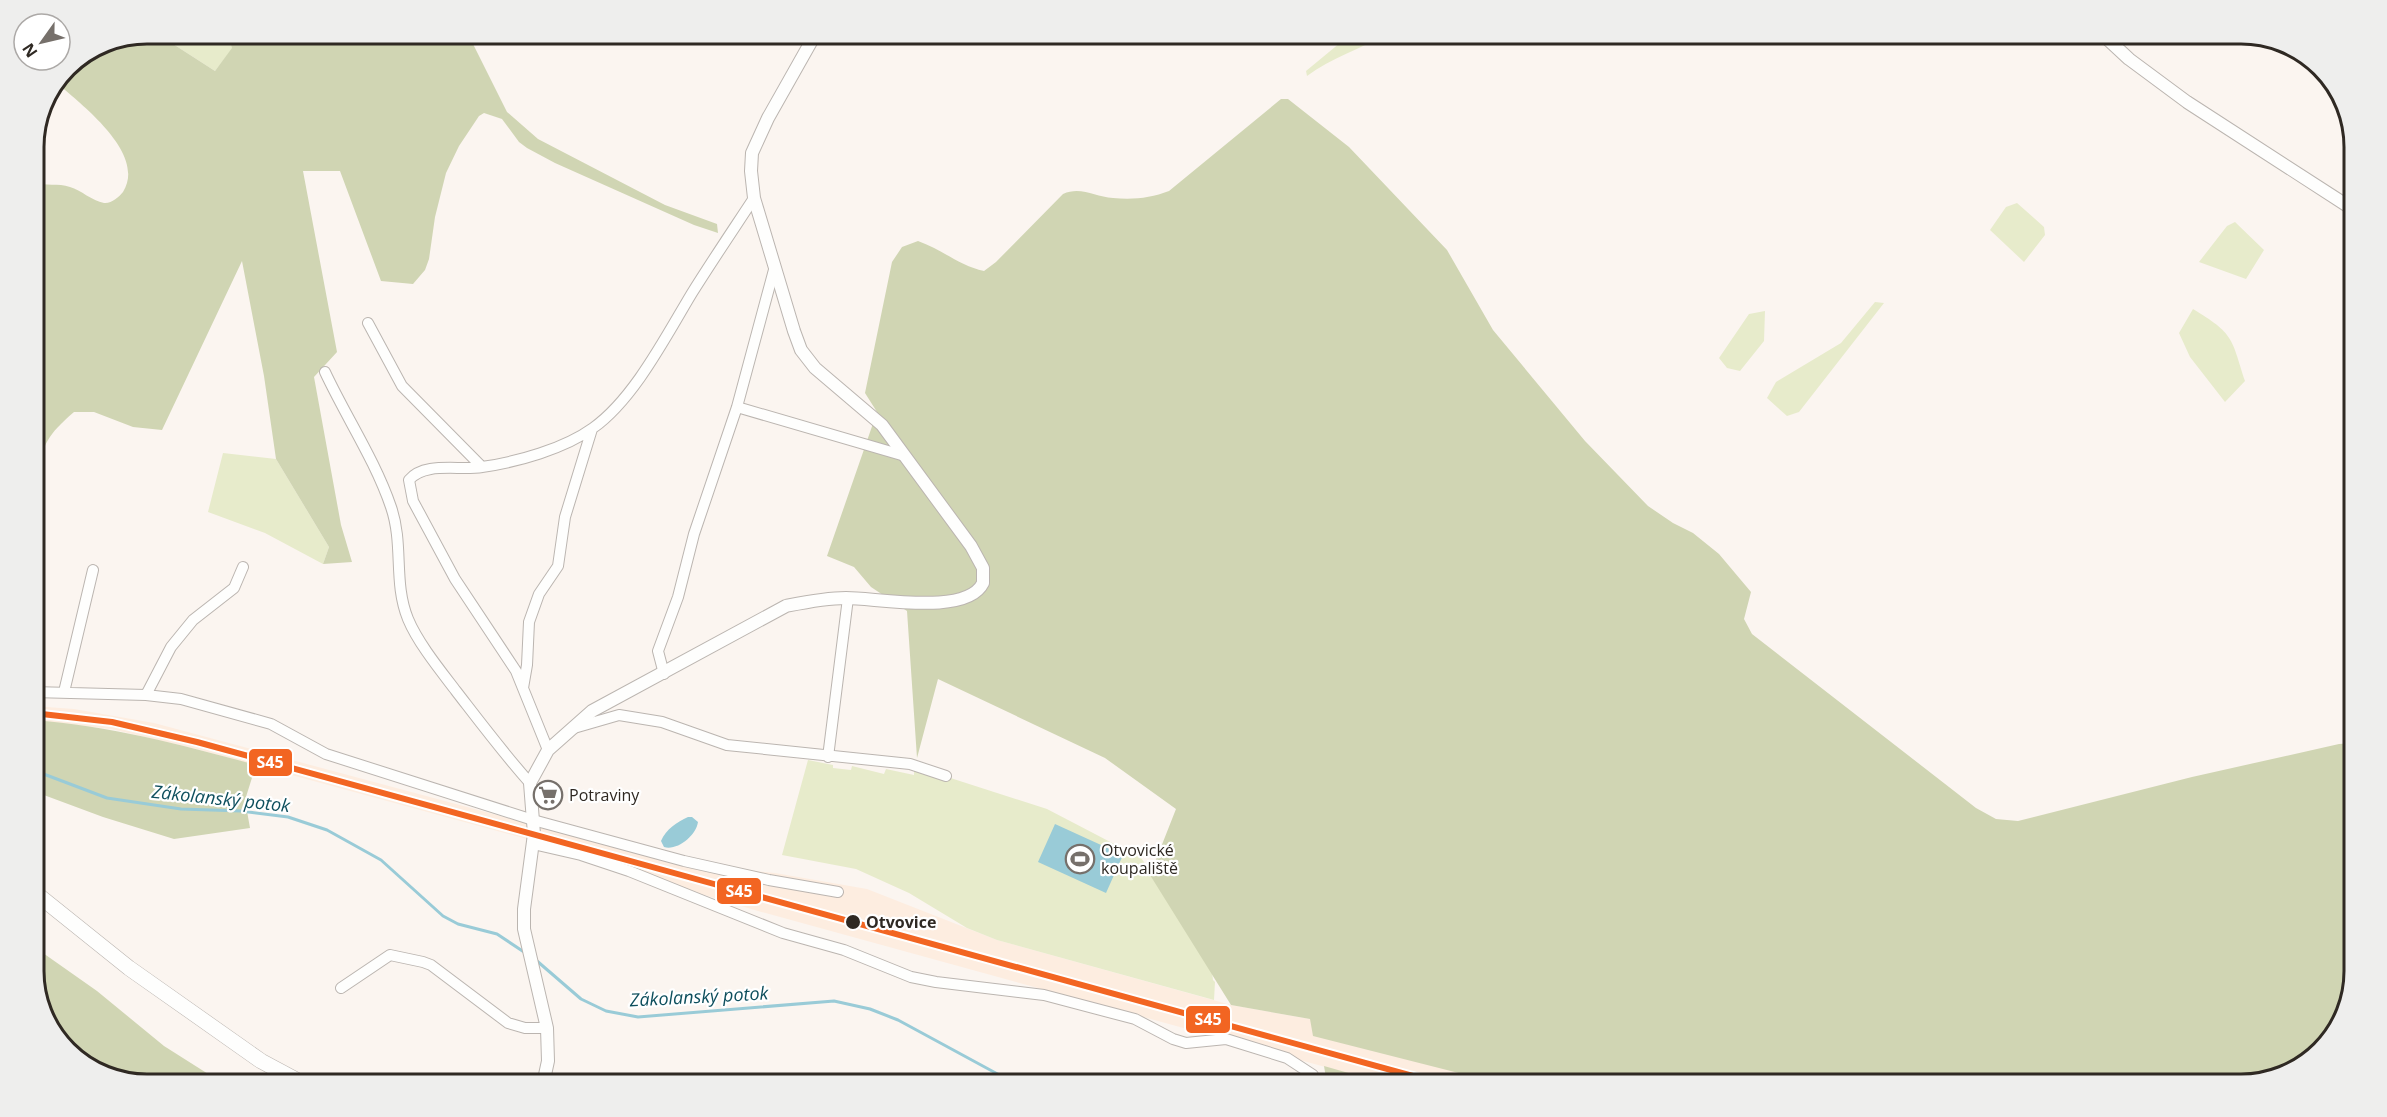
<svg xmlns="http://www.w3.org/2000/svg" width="2387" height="1117" font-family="'Open Sans',sans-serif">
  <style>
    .built { fill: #fdede0 }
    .green { fill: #e7ebcb }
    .forest { fill: #d0d5b3 }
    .water { fill: #99cbd7 }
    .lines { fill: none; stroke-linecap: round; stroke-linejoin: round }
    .stream { stroke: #99cbd7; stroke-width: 3 }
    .minor-casing { stroke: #bbb5b0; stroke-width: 12 }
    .tertiary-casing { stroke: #bbb5b0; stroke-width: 14 }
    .secondary-casing { stroke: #bbb5b0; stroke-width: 16 }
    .minor { stroke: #fefefd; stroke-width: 10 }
    .tertiary { stroke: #fefefd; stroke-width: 12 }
    .secondary { stroke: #fefefd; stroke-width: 15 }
    .rail-1-casing { stroke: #fff; stroke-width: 10 }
    .rail-1 { stroke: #f26522; stroke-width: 6 }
    .stop-dot { fill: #2f2923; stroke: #fff; stroke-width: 2 }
    .labels { text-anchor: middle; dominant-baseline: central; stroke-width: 4.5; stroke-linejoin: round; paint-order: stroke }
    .poi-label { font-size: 16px; fill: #2f2923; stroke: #fff; text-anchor: start }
    .stop-label { font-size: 16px; font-weight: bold; fill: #2f2923; stroke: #fff; text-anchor: start }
    .water-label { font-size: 18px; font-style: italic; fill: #0e4f5d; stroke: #fff }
    .rim { fill: none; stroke: #2f2923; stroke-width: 3 }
    .line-badge { stroke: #fff; stroke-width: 2 }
    .badge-label { font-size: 16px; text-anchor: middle; font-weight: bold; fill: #fff }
  </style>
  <rect width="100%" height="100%" fill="#fbf5f0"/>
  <path class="built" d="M33,706L74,709L154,723L676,863L775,873L867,889L997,940L1231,1005L1310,1019L1502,1084H1387L758,911L581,858L538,842L196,749L111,729L33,720Z"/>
  <path class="green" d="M156,33H228L233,48L215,71Z
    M1352,33H1387C1362,49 1330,58 1307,76L1306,71Z
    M2017,203L2044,227L2045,235L2024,262L1990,230L2006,207Z
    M2235,222L2264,250L2246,279L2199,262L2227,226Z
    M1875,302L1884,303L1799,412L1787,416L1767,398L1776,382L1841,343Z
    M2193,309C2234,334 2231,337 2245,381L2225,402L2190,357L2179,333Z
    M1765,311L1764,341L1740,371L1727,368L1719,358L1749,314Z
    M223,453L276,459L329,547L323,564L265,533L208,512Z
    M808,760L833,765V768L851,770L852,766L884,774L886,769L914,775V770L935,773L1047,809L1141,858L1155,877L1211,964L1213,980L1215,982L1214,1000L997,940L967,928L909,893L856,869L782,855Z"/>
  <path class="forest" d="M146,33H156L215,71L232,48L228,33H464L473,44L507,112L538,139L665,205L717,224L718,233L694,225L555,163L527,148L519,142L502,119L484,113L479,116L459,146L446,173L435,217L429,259L425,270L413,284L381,281L340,171H303L337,352L314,377L341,525L352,562L323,564L329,547L276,459L264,376L242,261L162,430L133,427L94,412H74C39,442 39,453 43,497L33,504V183C46,186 58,183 70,187C81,190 92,201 104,203C111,204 119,197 123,192C147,154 82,105 58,84L66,66L103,42Z
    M1281,99H1288L1349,147L1447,250L1493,330L1585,441L1648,506L1673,523L1693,533L1719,554L1751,592L1744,619L1752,634L1976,808L1996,819L2018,821L2192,777L2339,744L2354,743V970L2345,1014L2303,1065L2241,1084H1502L1313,1036L1310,1019L1231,1005L1150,875L1176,809L1105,758L938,679L917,758L907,611L871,587L854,567L827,556L877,412L865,393L892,262L902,247L918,241C941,249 960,266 984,271L996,262L1063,194C1081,186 1095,197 1113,198C1133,200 1151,198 1169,191Z
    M33,720C110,726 183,745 256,765L245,800L250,828L174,839L103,817L33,791Z
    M33,946L97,991L164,1046L224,1084H147L103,1075L52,1034L33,978Z
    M1324,1066L1387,1084H1327Z"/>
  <path class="water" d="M688,817H692L698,822C696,836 677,851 664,847L661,841C666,829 677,822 688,817Z
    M1055,824L1123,855L1106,893L1038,862Z"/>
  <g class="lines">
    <path class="stream" d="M33,770L107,798L181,809L241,811L288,817L327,830L381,860L443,916L458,924L497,934L524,952
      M537,961L581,999L606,1011L638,1017L834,1001L870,1009L898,1020L1016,1084"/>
    <g class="minor-casing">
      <path id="minor" d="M368,323L402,386L482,467
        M325,372C346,417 375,460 391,507C404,545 393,582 408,619C418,643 440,670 456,691C480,722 504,754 530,783
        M737,407L905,456
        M664,674L658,651L678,597L694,534L737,407L775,266
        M523,688L527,665L529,622L539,594L558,566L565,517L592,429
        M33,692L146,695L181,699L271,724L326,754L533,820L684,861L769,880L838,892
        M64,692L93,570
        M146,695L171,647L193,620L234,588L243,567
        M574,728L619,715L662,722L727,745L910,764L946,776
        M548,750L516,671L455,579L413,501L409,480C425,461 460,471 482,467C517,462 564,449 593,428C634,399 666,336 692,293C712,261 733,230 754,198
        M828,757L848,598
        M533,844L581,855L629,871L783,933L844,950L911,977L936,982L1044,995L1135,1019L1173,1039L1186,1043L1226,1039L1287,1058L1313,1075
        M341,988L390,955L423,962L431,965L508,1023L525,1028H547"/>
    </g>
    <g class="tertiary-casing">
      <path id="tertiary" d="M2101,33L2129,59L2187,102L2354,210
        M543,1084L548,1061L547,1028L524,929V909L534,834L530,783L548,750L592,711L786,606C806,602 825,598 846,598C878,598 967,616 983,583V568L971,546L882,425L815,368L801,350L794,331L754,198L751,171L752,153L768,118L816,33"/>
    </g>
    <g class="secondary-casing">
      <path id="secondary" d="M33,891L129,968L261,1061L304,1084"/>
    </g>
    <use href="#minor" class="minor"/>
    <use href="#tertiary" class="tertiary"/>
    <use href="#secondary" class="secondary"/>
    <g class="rail-1-casing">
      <path id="rail-1" d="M33,713L112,722L197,742L1442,1084"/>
    </g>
    <use href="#rail-1" class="rail-1"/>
  </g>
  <defs>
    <g id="supermarket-ring" transform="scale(1.5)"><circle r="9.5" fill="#fff" stroke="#76706b" stroke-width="1.5"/><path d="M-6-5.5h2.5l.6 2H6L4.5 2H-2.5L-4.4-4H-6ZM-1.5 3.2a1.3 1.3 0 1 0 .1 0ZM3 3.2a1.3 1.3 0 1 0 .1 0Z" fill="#76706b"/></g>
    <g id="stadium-ring" transform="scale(1.5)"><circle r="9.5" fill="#fff" stroke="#76706b" stroke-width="1.5"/><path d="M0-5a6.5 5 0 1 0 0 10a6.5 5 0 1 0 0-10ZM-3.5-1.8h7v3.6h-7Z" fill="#76706b"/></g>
  </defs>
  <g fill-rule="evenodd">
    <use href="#supermarket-ring" x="548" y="795"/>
    <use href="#stadium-ring" x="1080" y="859"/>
  </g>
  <circle class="stop-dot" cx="853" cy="922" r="8"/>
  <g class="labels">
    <g class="poi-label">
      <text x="569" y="795">Potraviny</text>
      <text x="1101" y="850">Otvovické<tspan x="1101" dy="18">koupaliště</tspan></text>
    </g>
    <g class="stop-label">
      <text x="866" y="922">Otvovice</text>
    </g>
    <g class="water-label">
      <text transform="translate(221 798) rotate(6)">Zákolanský potok</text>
      <text transform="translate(699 996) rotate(-3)">Zákolanský potok</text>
    </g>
  </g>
  <path d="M0 0H2387V1117H0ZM147 44H2241A103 103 0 0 1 2344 147V971A103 103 0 0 1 2241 1074H147A103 103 0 0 1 44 971V147A103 103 0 0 1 147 44Z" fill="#eeeeed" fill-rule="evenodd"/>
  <path class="rim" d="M147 44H2241A103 103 0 0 1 2344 147V971A103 103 0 0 1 2241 1074H147A103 103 0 0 1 44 971V147A103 103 0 0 1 147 44Z"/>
  <g class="line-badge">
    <rect x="248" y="748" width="45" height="29" rx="6" fill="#f26522"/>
    <rect x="716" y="877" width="46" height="28" rx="6" fill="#f26522"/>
    <rect x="1185" y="1005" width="46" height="29" rx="6" fill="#f26522"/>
  </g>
  <g class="badge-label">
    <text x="270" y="768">S45</text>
    <text x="739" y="897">S45</text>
    <text x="1208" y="1025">S45</text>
  </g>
  <g transform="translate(42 42) rotate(236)"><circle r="28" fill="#ffffff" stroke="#aca9a7" stroke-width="1.5"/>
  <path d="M0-4.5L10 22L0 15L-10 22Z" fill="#76706b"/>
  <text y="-9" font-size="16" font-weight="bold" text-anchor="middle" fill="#2f2923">N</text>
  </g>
</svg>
